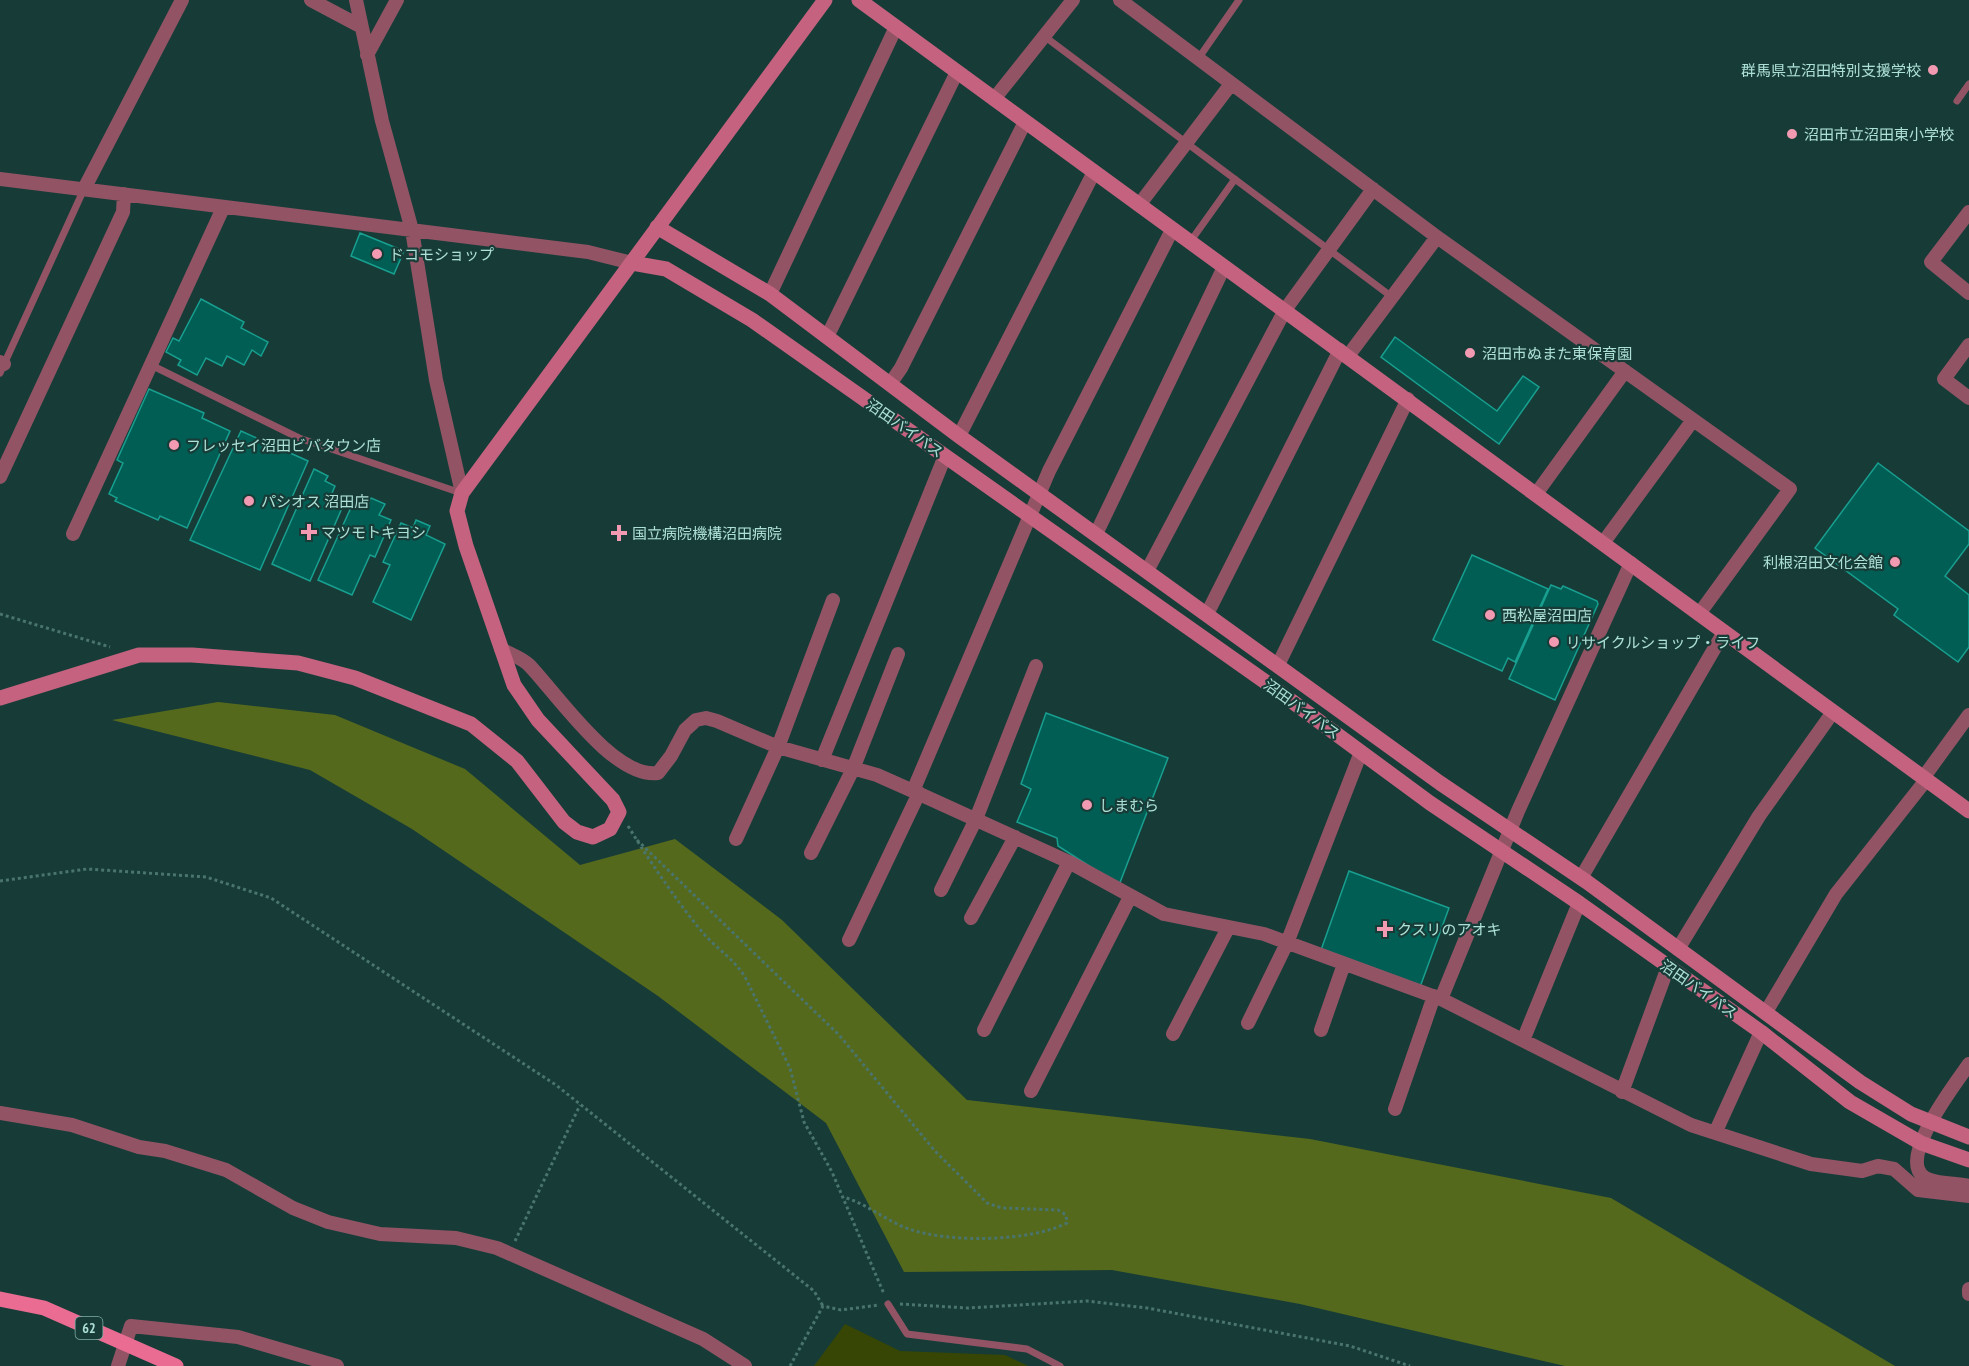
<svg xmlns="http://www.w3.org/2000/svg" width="1969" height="1366" font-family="'PT Sans Narrow','Noto Sans JP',sans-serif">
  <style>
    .green { fill: #374604 }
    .forest { fill: #55691d }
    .building { fill: #015e54; stroke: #189f90; stroke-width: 1.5 }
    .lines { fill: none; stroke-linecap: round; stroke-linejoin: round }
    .path { stroke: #4a746e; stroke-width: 3; stroke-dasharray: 3 3; stroke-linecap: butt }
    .lane { stroke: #925465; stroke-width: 7 }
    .street { stroke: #925465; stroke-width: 14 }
    .secondary { stroke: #c4627f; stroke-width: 15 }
    .primary { stroke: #eb6c93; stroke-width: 15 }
    .poi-dot { fill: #f19ab1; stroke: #173c37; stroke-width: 2 }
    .labels { text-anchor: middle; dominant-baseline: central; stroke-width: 4.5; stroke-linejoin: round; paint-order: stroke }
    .shield { fill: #173c37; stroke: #80afa7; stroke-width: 1.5 }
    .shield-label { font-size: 14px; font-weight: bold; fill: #ade0d7 }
    .poi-label { font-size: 15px; fill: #ade0d7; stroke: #173c37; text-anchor: start }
    .street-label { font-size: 15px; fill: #ade0d7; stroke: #173c37 }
  </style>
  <rect width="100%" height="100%" fill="#173c37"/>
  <path class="green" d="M845,1324L900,1351L1005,1355L1028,1366H814Z"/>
  <path class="forest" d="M218,702L335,715L465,769L580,865L675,839L782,920L967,1100L1310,1139L1611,1198L1895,1366H1565L1300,1304L1112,1270L904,1272L826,1123L658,996L412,829L310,770L112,720Z"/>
  <path class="building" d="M360,233L404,251L394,274L351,256Z
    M201,299L244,322L241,328L268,342L261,356L252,350L244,365L227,356L222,366L206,358L197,375L178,365L181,360L166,352L173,338L179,341Z
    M1395,337L1497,411L1523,376L1539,387L1499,444L1381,357Z
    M149,389L204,413L202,418L230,431L187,528L160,516L158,520L115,501L117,498L109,494L123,463L117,460Z
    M241,431L308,461L260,570L190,540Z
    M1878,463L1969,531V544L1945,576L1969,595V647L1958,662L1894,615L1898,609L1815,548Z
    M314,469L328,476L325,481L335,486L332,493L346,499L310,581L272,564Z
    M371,498L385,504L379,515L391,520L375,557L370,555L352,595L318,580L353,503L366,509Z
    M416,520L430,526L426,535L445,544L411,620L373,602L390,565L383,562L401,523L413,528Z
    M1472,555L1548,589L1515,662L1508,658L1502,671L1433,640Z
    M1551,585L1561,589L1563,586L1597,601L1598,604L1555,700L1509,679Z
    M1046,713L1168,758L1119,885L1058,846L1057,838L1017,822L1031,789L1021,784Z
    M1349,871L1449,908L1420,987L1321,950Z"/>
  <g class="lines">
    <path class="path" d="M0,614L110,647
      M628,826C651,863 675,899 703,933C716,948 734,959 745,977L790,1068L804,1122L832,1172L884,1294
      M637,840L839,1035L935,1151L987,1203L1002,1208L1058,1210L1066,1215L1067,1223C1029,1242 949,1243 909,1229C886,1221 866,1203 843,1197
      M0,881L87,869L206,877L271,898L556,1085L814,1291L823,1306
      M515,1241L580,1105
      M900,1304L968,1308L1087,1301L1147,1308L1350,1346L1410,1366
      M790,1366L823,1306L841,1310L879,1305"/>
    <path class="lane" d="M1044,36L1392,297
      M1198,59L1239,0
      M1957,101L1969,84
      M1190,242L1235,179
      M151,365L299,438L461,493
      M0,373L84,189
      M888,1304L907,1334L1027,1349L1060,1366"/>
    <path class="street" d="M311,0L360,26
      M356,0L382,121L412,230L436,380L462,493
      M1120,0L1437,237L1790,489L1699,614
      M367,55L397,0
      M994,99L1073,0
      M0,179L588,252L632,263
      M84,189L182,0
      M1139,205L1231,84
      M1969,212L1931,262L1969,293
      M770,294L896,27
      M827,337L957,72
      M1969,345L1944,379L1969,398
      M1348,356L1437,237
      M0,362L4,364
      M890,384L901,368L1025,122
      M959,436L1094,172
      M0,477L123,212L124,194
      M1536,494L1625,371
      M73,534L223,208
      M1096,534L1224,267
      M1603,543L1693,420
      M1147,571L1285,310L1373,189
      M1207,614L1340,350
      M501,649C510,654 522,658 529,665C557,694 614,779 658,773L671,756L685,730L696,720L706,718L717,721L778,747L877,775L913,791L1069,862L1164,914L1264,934L1441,999L1691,1125L1811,1164L1862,1171L1878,1166L1894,1169L1918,1190L1969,1196
      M1278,665L1408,399
      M822,760L945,456
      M1923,778L1969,715
      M913,791L1049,471L1172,230
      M736,839L778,747L833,600
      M811,853L853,769L898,654
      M1581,878L1724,632
      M941,890L976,819L1036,666
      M971,918L1015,837
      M849,940L919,793
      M1678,949L1759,816L1833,712
      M1441,999L1518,811L1631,563
      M1766,1012L1836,894L1926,780
      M1248,1023L1287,943L1361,752
      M984,1030L1069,862
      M1321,1030L1344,964
      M1173,1034L1228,928
      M1524,1038L1579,903
      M1969,1064C1956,1083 1897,1158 1924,1177C1933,1184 1957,1183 1969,1186
      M1031,1091L1130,897
      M1622,1092L1668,967
      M1395,1109L1434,996
      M0,1113L72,1125L139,1147L165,1151L226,1170L293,1208L328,1222L380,1234L456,1238L497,1248L703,1339L745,1366
      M1716,1131L1761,1032
      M1969,1289V1294
      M118,1366L131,1326L238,1337L337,1366"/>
    <path class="secondary" d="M859,0L1969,811
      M657,227L770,294L959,436L1440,783L1587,882L1860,1082L1911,1114L1969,1137
      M632,263L666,269L752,320L1267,683L1430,803L1579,903L1761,1032L1850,1102L1921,1143L1969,1160
      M0,698L139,655H192L298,663L355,678L471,724L517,761L564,822L577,832L593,837L610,829L619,812L613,800L538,720L514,685L466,546L457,511L462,493L825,0"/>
    <path class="primary" d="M0,1299L44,1308L176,1366"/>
  </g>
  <g class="poi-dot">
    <circle cx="1933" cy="70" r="6"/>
    <circle cx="1792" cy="134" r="6"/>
    <circle cx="377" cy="254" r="6"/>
    <circle cx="1470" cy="353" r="6"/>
    <circle cx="174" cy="445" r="6"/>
    <circle cx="249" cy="501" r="6"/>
    <path d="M306 523h6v6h6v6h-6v6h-6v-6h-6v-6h6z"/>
    <path d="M616 524h6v6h6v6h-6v6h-6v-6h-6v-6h6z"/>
    <circle cx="1895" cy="562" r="6"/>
    <circle cx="1490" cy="615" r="6"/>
    <circle cx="1554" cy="642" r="6"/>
    <circle cx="1087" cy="805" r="6"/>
    <path d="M1382 920h6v6h6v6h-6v6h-6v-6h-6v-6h6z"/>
  </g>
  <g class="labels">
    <rect class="shield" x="75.5" y="1317" width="27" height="22" rx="4.5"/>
    <g class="shield-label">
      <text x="89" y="1328">62</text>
    </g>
    <g class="poi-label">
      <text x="1921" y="70" text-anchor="end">群馬県立沼田特別支援学校</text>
      <text x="1804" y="134">沼田市立沼田東小学校</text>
      <text x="389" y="254">ドコモショップ</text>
      <text x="1482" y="353">沼田市ぬまた東保育園</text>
      <text x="186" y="445">フレッセイ沼田ビバタウン店</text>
      <text x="261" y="501">パシオス 沼田店</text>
      <text x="321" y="532">マツモトキヨシ</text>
      <text x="632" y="533">国立病院機構沼田病院</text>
      <text x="1883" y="562" text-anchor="end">利根沼田文化会館</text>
      <text x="1502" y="615">西松屋沼田店</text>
      <text x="1566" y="642">リサイクルショップ・ライフ</text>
      <text x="1099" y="805">しまむら</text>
      <text x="1397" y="929">クスリのアオキ</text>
    </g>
    <g class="street-label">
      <text transform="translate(905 428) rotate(35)">沼田バイパス</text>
      <text transform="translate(1302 709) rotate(36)">沼田バイパス</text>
      <text transform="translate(1699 989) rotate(35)">沼田バイパス</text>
    </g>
  </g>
</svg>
